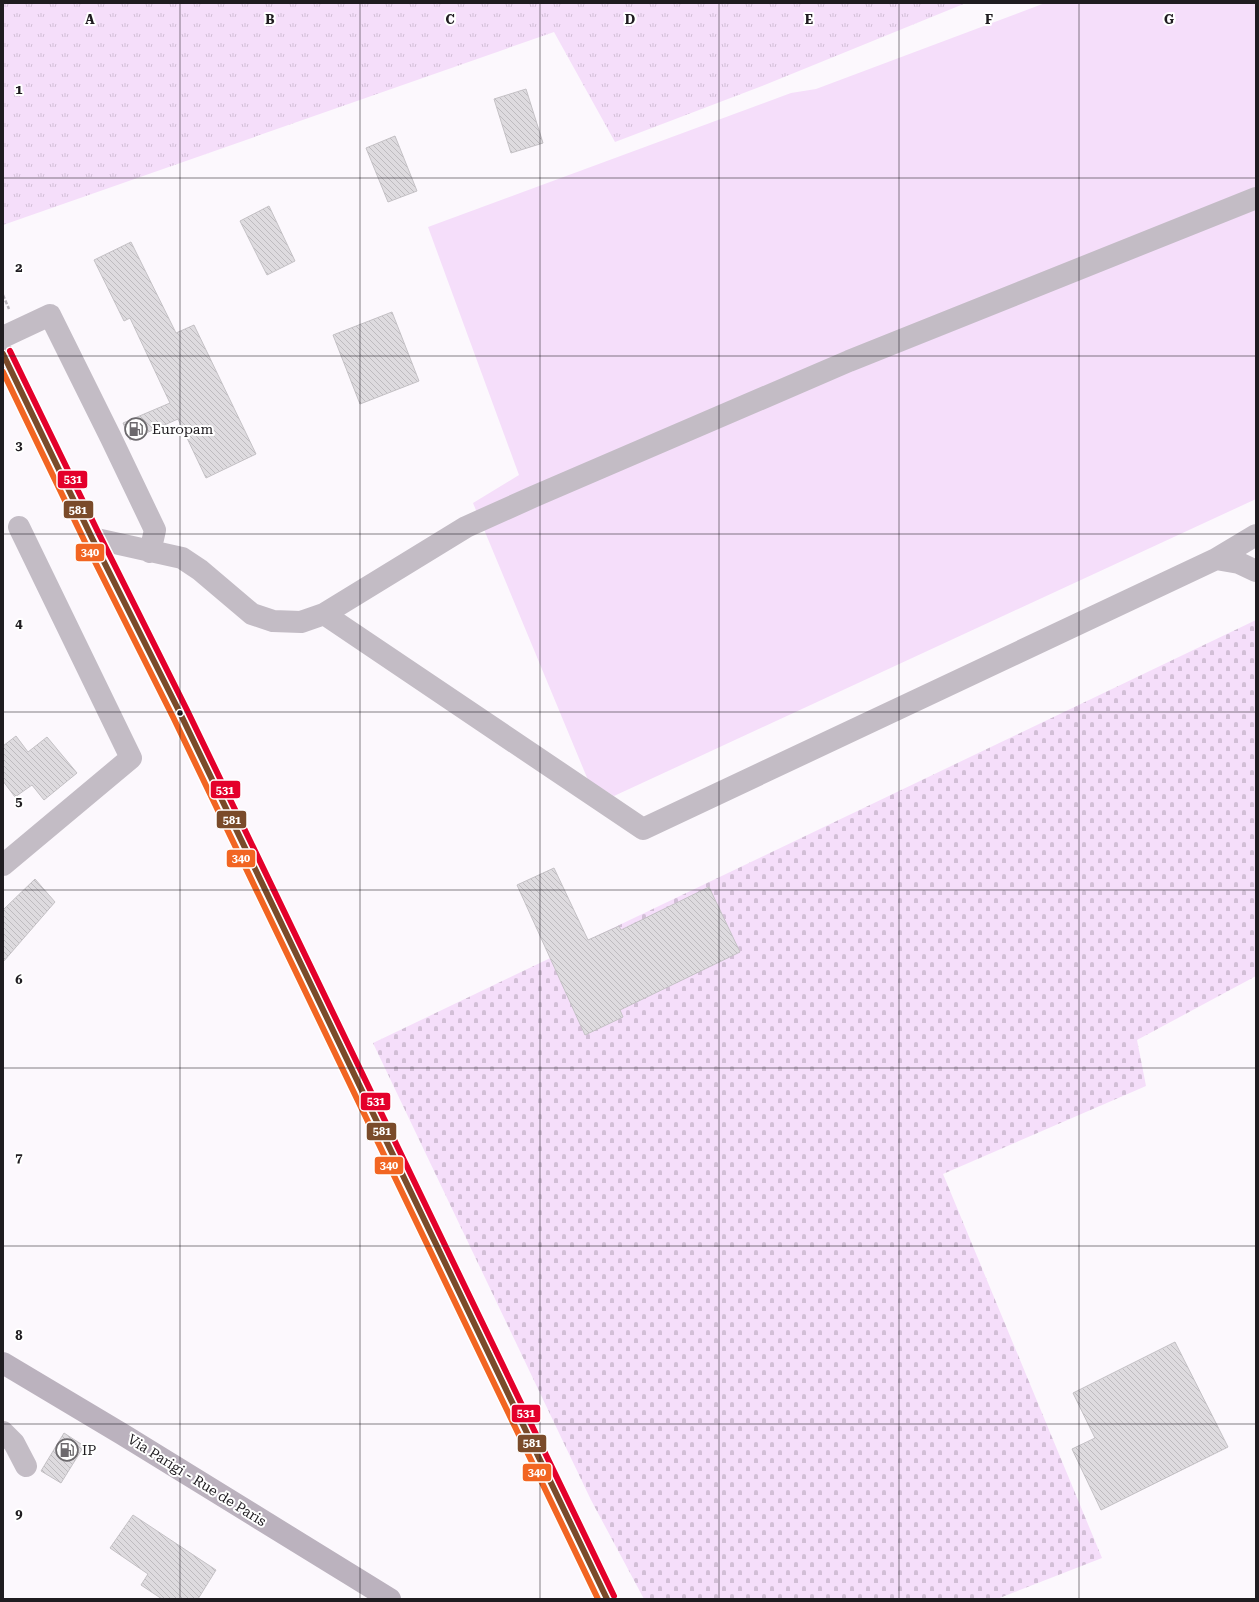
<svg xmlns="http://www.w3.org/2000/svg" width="1259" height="1602" font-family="'Roboto Serif',serif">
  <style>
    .grass { fill: url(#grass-tufts) }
    .cemetery { fill: url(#cemetery-stones) }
    .pitch { fill: #f5defa }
    .building { fill: url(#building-back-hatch); stroke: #c4c1c5 }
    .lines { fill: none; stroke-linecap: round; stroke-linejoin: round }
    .path { stroke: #bcb7be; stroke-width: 2.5; stroke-dasharray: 4 2; stroke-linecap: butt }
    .minor { stroke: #c3bcc5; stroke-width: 22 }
    .major { stroke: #bbb2be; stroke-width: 22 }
    .bus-1-casing { stroke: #fff; stroke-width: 9 }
    .bus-2-casing { stroke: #fff; stroke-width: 9 }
    .bus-3-casing { stroke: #fff; stroke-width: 9 }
    .bus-1 { stroke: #7a4b2a; stroke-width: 6 }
    .bus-2 { stroke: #f26522; stroke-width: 6 }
    .bus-3 { stroke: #e4002b; stroke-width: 6 }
    .grid { fill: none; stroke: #1f1c20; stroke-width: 1; stroke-opacity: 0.55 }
    .bus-dot { fill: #1f1c20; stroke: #fff; stroke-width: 1.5 }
    .labels { text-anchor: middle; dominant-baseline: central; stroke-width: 4; stroke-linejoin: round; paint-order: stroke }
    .poi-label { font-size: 14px; fill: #1f1c20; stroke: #fff; text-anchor: start }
    .street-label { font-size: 14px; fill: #1f1c20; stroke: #fff }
    .grid-label { font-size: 13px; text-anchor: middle; font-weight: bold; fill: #1f1c20; stroke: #fff; stroke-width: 4; stroke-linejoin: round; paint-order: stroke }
    .line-badge { stroke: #fff; stroke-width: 1.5 }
    .badge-label { font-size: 11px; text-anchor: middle; font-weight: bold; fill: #fff }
  </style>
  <defs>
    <pattern id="grass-tufts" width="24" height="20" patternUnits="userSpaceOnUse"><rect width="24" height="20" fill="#f5defa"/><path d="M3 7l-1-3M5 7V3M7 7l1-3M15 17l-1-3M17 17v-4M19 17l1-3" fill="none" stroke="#d2bed6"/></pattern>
    <pattern id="cemetery-stones" width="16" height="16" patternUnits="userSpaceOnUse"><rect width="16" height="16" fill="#f5defa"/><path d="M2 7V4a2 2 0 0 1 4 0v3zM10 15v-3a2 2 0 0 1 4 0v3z" fill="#d2bed6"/></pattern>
    <pattern id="building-back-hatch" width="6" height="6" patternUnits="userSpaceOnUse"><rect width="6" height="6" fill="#dedbdf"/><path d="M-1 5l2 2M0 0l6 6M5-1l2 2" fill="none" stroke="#bebbbf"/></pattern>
  </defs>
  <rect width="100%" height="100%" fill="#fcf8fd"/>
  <path class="grass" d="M3,3H966L767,84L615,142L554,32L3,225Z"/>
  <path class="cemetery" d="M1256,620V976L1137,1040L1146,1086L943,1174L1102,1558L997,1599H644L591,1500L373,1043Z"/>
  <path class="pitch" d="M1045,3H1256V499L614,796L588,780L473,503L519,475L428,227L791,93L816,89Z"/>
  <path class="building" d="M526,89L543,143L511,153L494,99Z
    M395,136L417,191L388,202L366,148Z
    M269,206L295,261L267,275L240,221Z
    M131,242L176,333L194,325L256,454L206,478L178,419L130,440L123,423L170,403L130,318L124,321L94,260Z
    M392,312L419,381L360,404L333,335Z
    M16,736L28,752L47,737L77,773L44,800L32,785L15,797L3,781V746Z
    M554,868L588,940L619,926L621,930L709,887L740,952L620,1010L623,1017L585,1035L517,885Z
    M35,879L55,902L3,962V910Z
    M1175,1342L1228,1447L1101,1510L1072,1449L1095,1438L1073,1393Z
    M64,1433L84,1446L61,1483L41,1471Z
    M133,1515L216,1570L198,1599H162L141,1585L148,1574L110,1548Z"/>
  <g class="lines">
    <path class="path" d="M3,295L9,309"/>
    <path class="minor" d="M3,337L50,315L111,438L155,530L150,552
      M3,354L92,538L180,713L607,1599
      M92,538L182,558L200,570L252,614L273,621L301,622L324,614L466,527L535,496L849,361L1256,198
      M1216,559L1239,563L1256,571
      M324,614L643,829L1216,559L1256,535
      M3,865L131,758L19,527
      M3,1432L14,1443L26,1466"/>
    <path class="major" d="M3,1363L122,1434L390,1599"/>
    <g class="bus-1-casing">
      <path id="bus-1" d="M3,354L92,538L180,713L607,1599"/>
    </g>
    <g class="bus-2-casing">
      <path id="bus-2" d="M3,372L85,542L173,717L598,1599"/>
    </g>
    <g class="bus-3-casing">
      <path id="bus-3" d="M10,351L99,534L187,710L614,1596"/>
    </g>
    <use href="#bus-1" class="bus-1"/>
    <use href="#bus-2" class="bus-2"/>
    <use href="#bus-3" class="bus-3"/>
  </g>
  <path class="grid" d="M180,3V1599M360,3V1599M540,3V1599M719,3V1599M899,3V1599M1079,3V1599M3,178H1256M3,356H1256M3,534H1256M3,712H1256M3,890H1256M3,1068H1256M3,1246H1256M3,1424H1256"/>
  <defs>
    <g id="fuel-ring" transform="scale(1.15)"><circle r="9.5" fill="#fff" stroke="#6c696d" stroke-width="1.5"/><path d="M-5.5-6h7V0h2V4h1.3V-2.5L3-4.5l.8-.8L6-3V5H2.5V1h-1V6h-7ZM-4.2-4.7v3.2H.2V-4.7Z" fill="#6c696d"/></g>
  </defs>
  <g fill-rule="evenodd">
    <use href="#fuel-ring" x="136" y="429"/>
    <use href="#fuel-ring" x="67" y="1450"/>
  </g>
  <circle class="bus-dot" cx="180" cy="713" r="3.5"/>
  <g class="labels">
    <g class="poi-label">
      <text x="152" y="429">Europam</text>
      <text x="82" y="1450">IP</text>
    </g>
    <g class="street-label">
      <text transform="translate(197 1480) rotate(32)">Via Parigi - Rue de Paris</text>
    </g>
  </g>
  <g class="grid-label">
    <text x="90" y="24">A</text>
    <text x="270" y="24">B</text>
    <text x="450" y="24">C</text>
    <text x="630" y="24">D</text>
    <text x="809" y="24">E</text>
    <text x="989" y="24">F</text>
    <text x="1169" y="24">G</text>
    <text x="19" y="94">1</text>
    <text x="19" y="272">2</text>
    <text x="19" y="450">3</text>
    <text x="19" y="628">4</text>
    <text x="19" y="806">5</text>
    <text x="19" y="984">6</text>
    <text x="19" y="1162">7</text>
    <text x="19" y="1340">8</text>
    <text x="19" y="1518">9</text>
  </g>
  <g class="line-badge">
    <rect x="57" y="470" width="31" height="19" rx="4" fill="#e4002b"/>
    <rect x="63" y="500" width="31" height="19" rx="4" fill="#7a4b2a"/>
    <rect x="75" y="543" width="30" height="19" rx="4" fill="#f26522"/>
    <rect x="210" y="780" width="31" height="19" rx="4" fill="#e4002b"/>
    <rect x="216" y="810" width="31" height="19" rx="4" fill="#7a4b2a"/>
    <rect x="226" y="849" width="30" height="19" rx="4" fill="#f26522"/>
    <rect x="360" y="1092" width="31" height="19" rx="4" fill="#e4002b"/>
    <rect x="366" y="1122" width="31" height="19" rx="4" fill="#7a4b2a"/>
    <rect x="374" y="1156" width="30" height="19" rx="4" fill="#f26522"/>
    <rect x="511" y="1404" width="30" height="19" rx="4" fill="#e4002b"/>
    <rect x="517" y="1434" width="30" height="19" rx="4" fill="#7a4b2a"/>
    <rect x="522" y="1463" width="30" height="19" rx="4" fill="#f26522"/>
  </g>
  <g class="badge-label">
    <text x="73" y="483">531</text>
    <text x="78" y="514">581</text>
    <text x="90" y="556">340</text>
    <text x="225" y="794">531</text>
    <text x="232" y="824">581</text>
    <text x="241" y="862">340</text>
    <text x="376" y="1105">531</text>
    <text x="382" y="1135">581</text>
    <text x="389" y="1169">340</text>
    <text x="526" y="1417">531</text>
    <text x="532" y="1447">581</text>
    <text x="537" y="1476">340</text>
  </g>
  <rect width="1259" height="1602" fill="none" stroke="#1f1c20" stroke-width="8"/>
</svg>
